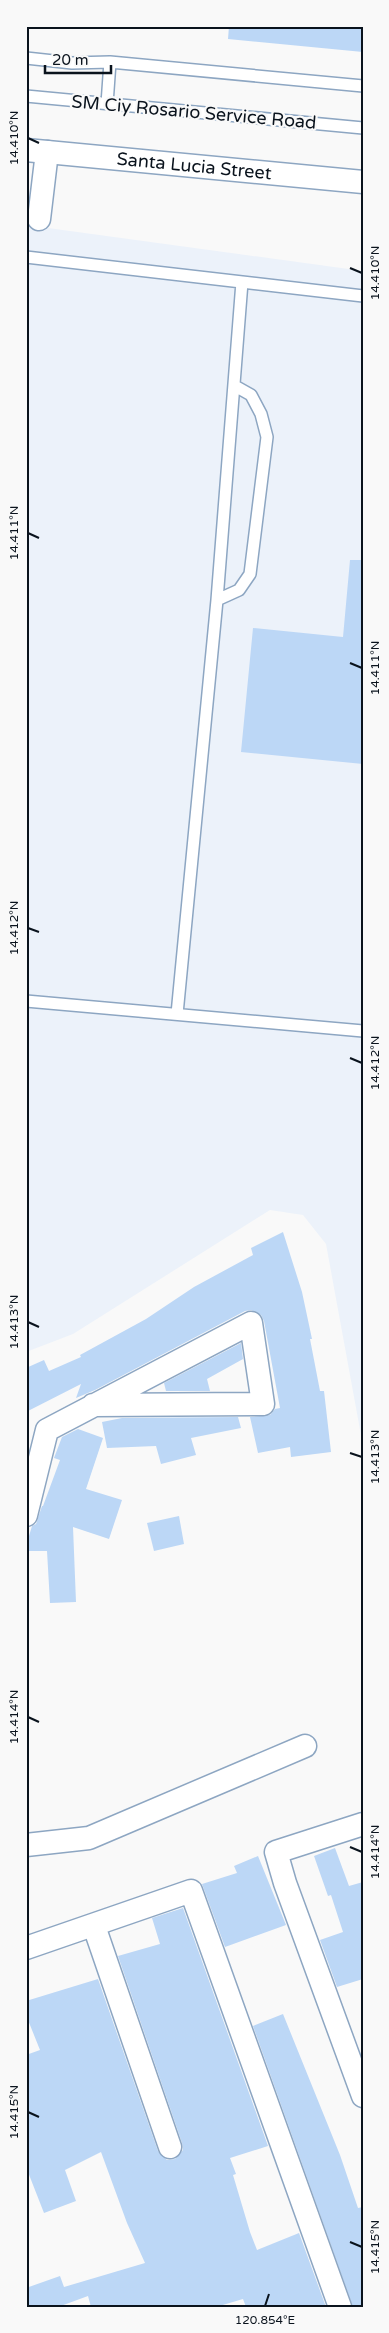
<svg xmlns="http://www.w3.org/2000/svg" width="389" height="2333" font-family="'Varela Round',sans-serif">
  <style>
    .built { fill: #ecf2fa }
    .building { fill: #bcd7f6 }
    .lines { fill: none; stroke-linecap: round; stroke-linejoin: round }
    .lane-casing { stroke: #8da6c2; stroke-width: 14 }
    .street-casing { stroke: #8da6c2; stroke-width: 25 }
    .lane { stroke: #fff; stroke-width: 11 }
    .street { stroke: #fff; stroke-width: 22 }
    .ticks { fill: none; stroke: #0a131d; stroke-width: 2 }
    .labels { text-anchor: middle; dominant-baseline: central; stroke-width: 4.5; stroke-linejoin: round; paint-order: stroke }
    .street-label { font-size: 18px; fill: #0a131d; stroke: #f9f9f9 }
    .neatline { fill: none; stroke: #0a131d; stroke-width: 2 }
    .ticks-label { font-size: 12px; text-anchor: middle; fill: #0a131d }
  </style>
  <rect width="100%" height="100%" fill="#f9f9f9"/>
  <path class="built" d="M26,225L363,271V1446L326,1244L303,1215L270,1210L73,1334L26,1352Z"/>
  <path class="building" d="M229,26H363V52L228,39Z
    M350,560H363V764L241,752L253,628L343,637Z
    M283,1232L302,1292L312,1339H310L320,1391H324L331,1452L291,1457L290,1447L258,1453L250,1417L270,1415L275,1409L280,1408L264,1321L261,1315L251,1310L245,1311L95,1390L76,1398L81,1384L26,1412V1368L44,1360L49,1371L81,1357L80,1355L146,1319L194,1287L253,1255L251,1248Z
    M241,1343L243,1359L207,1379L210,1391H166L164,1383Z
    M238,1417L241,1428L191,1438L196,1455L161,1464L156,1446L107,1448L102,1422L122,1418Z
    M78,1429L103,1438L86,1489L122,1500L109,1539L73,1527L76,1602L50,1603L47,1551H26V1546L32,1526L36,1524L42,1506H43L60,1460L54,1458L62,1437Z
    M179,1516L184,1544L154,1551L147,1523Z
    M335,1848L349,1886L363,1882V1979L337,1987L320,1940L343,1932L331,1895L328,1896L314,1856Z
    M258,1856L286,1925L225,1947L202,1884L237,1873L234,1866Z
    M183,1908L268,2146L230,2158L236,2174L233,2175L250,2232L257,2250L299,2233L326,2307H246L243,2299L216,2307H91L88,2296L58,2307H26V2288L60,2276L64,2287L145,2263L127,2223L101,2152L65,2170L76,2201L44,2213L26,2167V2055L40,2050L26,2015V2001L98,1979L158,2151L167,2160L175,2159L183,2150L182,2143L118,1956L160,1944L152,1918Z
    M283,2014L340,2155L358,2208L363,2207V2307H353L253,2026Z"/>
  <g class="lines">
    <g class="lane-casing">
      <path id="lane" d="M26,58L72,63L110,62L363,86
        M26,96L363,128
        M107,104L110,62
        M26,257L363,296
        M217,600L239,590L250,574L267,437L261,414L251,395L235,386
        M26,1001L363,1031
        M177,1014L217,600L242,282"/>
    </g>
    <g class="street-casing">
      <g id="street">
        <path id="s1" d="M26,150L363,182"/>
        <path d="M39,219L47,152"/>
        <path d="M26,1515L47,1430L251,1323L263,1404L93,1405"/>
        <path d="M363,1824L276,1852L285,1883L363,2096"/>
        <path d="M26,1845L89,1838L305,1746"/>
        <path d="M94,1926L170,2147"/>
        <path d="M26,1948L191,1891L340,2307"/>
      </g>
    </g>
    <use href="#lane" class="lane"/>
    <use href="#street" class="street"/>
  </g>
  <path class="ticks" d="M28,138L39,143M350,268L362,273M28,533L39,538M350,663L362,668M28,928L39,932M350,1058L362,1063M28,1322L39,1327M350,1453L362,1457M28,1717L39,1722M350,1847L362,1852M28,2112L39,2117M350,2242L362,2247M265,2306L269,2294"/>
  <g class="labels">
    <g class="street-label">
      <text transform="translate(194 112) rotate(5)">SM Ciy Rosario Service Road</text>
      <text stroke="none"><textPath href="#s1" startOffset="169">Santa Lucia Street</textPath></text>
    </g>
  </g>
  <rect width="389" height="2333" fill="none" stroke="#f9f9f9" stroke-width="55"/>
  <path d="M45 65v8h66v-8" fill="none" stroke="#0a131d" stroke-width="2.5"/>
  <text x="52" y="65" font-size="15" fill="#0a131d" stroke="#f9f9f9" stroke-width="4" paint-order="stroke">20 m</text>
  <rect x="28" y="28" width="334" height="2278" class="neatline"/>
  <g class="ticks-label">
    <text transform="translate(14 138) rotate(-90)" y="4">14.410°N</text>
    <text transform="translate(375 273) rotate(-90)" y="4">14.410°N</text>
    <text transform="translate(14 533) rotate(-90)" y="4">14.411°N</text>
    <text transform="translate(375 668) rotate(-90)" y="4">14.411°N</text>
    <text transform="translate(14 928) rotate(-90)" y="4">14.412°N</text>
    <text transform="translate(375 1063) rotate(-90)" y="4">14.412°N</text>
    <text transform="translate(14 1322) rotate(-90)" y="4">14.413°N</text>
    <text transform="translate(375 1457) rotate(-90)" y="4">14.413°N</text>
    <text transform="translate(14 1717) rotate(-90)" y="4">14.414°N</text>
    <text transform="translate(375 1852) rotate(-90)" y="4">14.414°N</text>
    <text transform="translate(14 2112) rotate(-90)" y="4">14.415°N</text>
    <text transform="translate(375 2247) rotate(-90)" y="4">14.415°N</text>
    <text x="265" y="2324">120.854°E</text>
  </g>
</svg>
